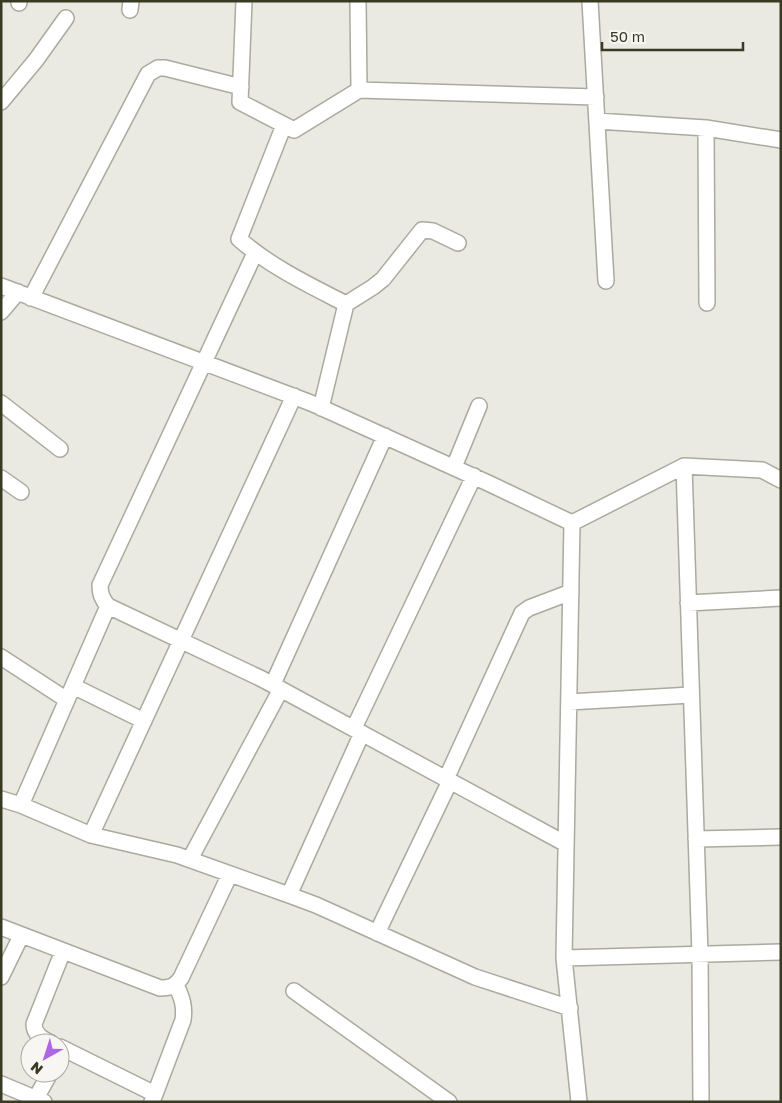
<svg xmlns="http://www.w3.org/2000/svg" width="782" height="1103" font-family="'Golos Text',sans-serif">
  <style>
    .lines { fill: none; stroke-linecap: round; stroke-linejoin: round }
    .minor-casing { stroke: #aaaa9e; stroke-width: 18 }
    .minor { stroke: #fff; stroke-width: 15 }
  </style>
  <rect width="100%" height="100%" fill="#eae9e2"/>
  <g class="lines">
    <g class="minor-casing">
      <path id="minor" d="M244,1L240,102L294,130L359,90L596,97
        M358,1L359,90
        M590,1L606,281
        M19,3V1
        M130,10L131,1
        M1,102L36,60L66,18
        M597,121L706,128L781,140
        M284,125L239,239C271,267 309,285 346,304L321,408
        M706,128L707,303
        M255,253L100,585C100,594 102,599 108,606L262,679L566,844
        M1,286L311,403L488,483L572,523L564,958L781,952
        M31,298L148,74L158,68H165L241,87
        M346,304L373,287L383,279L422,230L433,231L458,243
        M1,312L18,292
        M1,403L60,449
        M684,466L700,954L701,1102
        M454,467L479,406
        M1,478L21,492
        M572,523L684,466L762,470L781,480
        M688,603L781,598
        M1,657L67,700
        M273,684L385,436
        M73,686L144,721
        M569,702L691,695
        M354,728L474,476
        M446,779L522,613L529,608L571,592
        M1,799L21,805L91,835L177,855L289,895L316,905L475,977L570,1008
        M21,805L108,606
        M91,835L294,396
        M696,839L781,837
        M190,859L281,689
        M289,895L362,733
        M1,927L160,988C171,988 175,986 181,978L230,874
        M377,933L450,781
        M564,958L579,1102
        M1,977L21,936
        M294,991L449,1102
        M51,1043C43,1039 34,1035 34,1024L63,951
        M60,1047L155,1094
        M1,1084L44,1102
        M36,1098L50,1073
        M152,1102L183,1020C185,1006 182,998 176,985"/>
    </g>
    <use href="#minor" class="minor"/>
  </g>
  <rect width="782" height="1103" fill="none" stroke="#383a24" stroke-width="5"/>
  <g transform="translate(45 1058) rotate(219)"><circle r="24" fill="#f7f6f2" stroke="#ababa0"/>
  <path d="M0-4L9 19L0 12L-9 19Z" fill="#ad67e3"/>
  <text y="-8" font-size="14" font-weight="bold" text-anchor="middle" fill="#383a24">N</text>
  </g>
  <path d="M602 42v8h141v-8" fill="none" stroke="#383a24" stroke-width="2.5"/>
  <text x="610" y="42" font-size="15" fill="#383a24" stroke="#f7f6f2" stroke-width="4" paint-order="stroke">50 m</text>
</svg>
